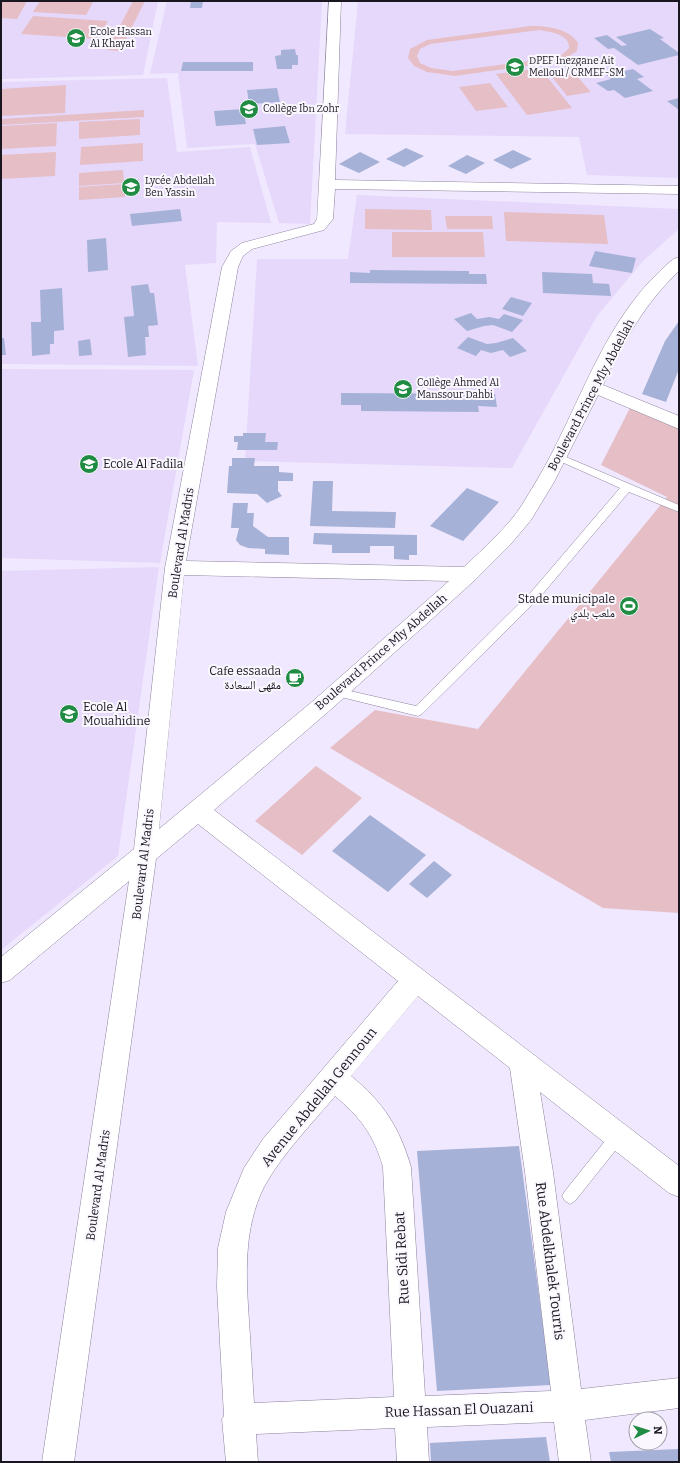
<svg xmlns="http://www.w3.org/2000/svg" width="680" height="1463" font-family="Bitter,'Noto Naskh Arabic',serif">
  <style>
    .built { fill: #e6d8fb }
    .green { fill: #e5bec6; fill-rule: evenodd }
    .building { fill: #a6b1d7 }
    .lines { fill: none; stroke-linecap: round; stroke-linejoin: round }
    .service-casing { stroke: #8c829c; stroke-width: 1 }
    .minor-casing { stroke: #8c829c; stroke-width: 1 }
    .service { fill: #fff; fill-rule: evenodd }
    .minor { fill: #fff; fill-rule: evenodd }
    .labels { text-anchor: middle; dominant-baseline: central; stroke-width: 4; stroke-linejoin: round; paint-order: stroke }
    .far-poi-label { font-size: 10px; fill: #1a1620; stroke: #faf8fe; text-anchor: start }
    .street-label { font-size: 12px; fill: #1a1620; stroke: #faf8fe }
    .poi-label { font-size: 12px; fill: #1a1620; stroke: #faf8fe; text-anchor: start }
    .near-street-label { font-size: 14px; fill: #1a1620; stroke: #faf8fe }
  </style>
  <rect width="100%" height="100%" fill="#f0e8fe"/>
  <path class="built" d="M1,1H158L143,75L1,79Z
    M167,1H322L310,224L279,223L255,144L187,148L178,73L150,74Z
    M358,1H679V178L587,175L579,137L345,134Z
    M167,78L177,152L250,147L271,223L217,222L216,263L185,265L198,366L1,364V82Z
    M357,195L679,209V229L642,262L597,316L512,468L245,461L257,259H348Z
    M1,369L194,370L160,563L1,558Z
    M159,567L118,856L1,950V571Z"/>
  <path class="green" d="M1,1H27L17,19L1,18Z
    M40,1L93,2L86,15L33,12Z
    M133,1H145L120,51L107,50Z
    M33,16L108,21L97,39L21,34Z
    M530,26C547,26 568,28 578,43L577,51L561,61L455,76L427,72L414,66L408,58L410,49L427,40ZM540,30C550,32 570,34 569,48L563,54L552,58L453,71L431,68L420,63L417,56L420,49L430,44Z
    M540,68L572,108L527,115L496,74Z
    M575,74L591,92L567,96L552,77Z
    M490,83L508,107L476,111L459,87Z
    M66,85L65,113L1,116V89Z
    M144,110V117L1,125V119Z
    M140,119V135L79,139V122Z
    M57,123L56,146L1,149V126Z
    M143,143V161L80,165L81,147Z
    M56,152L55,176L1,179V155Z
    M123,170L124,183L79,186V173Z
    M124,184L125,197L79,200V187Z
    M365,209L431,210L432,230L365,229Z
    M504,212L604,215L608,244L506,241Z
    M445,216H492L493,229H447Z
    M392,232H483L485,257H392Z
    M633,402L679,421V913L603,908L330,748L375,710L478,729L667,497L601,465Z
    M316,766L362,798L302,855L255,821Z"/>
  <path class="building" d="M191,1H203L202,8H190Z
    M650,29L664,38L660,39L679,53V55L638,65L614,48L608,49L594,38L607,35L622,46L627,45L616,37Z
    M295,49L296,55H298V65H292V69H277L275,56L281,55V50Z
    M183,62H253V71H181Z
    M633,69L644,77L637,79L653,91L625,98L614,90L608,91L596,83L611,79L606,75Z
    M277,88L280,102L249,104L247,90Z
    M679,98V110L667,101Z
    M243,109L246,124L216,126L214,111Z
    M285,126L290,143L257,145L253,129Z
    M406,148L424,156L404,167L386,159Z
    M513,150L532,159L511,169L493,160Z
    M360,152L380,162L359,173L339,164Z
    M467,155L485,163L466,174L448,166Z
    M180,209L182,221L132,226L130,214Z
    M106,238L108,270L88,272L87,240Z
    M595,251L636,258L632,273L589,266Z
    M370,270L469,271V274H486L487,284L350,283V272L370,273Z
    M542,272L592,274L593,283L609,284L611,296L543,293Z
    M148,284L150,293H154L158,325L148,326L149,337H145L146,355L128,357L124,317L134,316L131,286Z
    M62,288L64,330L54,331V344H50V354L32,356L31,322H41L40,290Z
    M511,297L532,303L523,316L502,309Z
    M471,313L477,319L489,317L499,319L504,314L523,320L512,332L493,325L484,326L467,331L454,319Z
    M679,321V369L666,402L642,394L665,341Z
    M468,337L487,344L496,343L513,338L527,351L510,357L503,350L491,353L481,350L476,356L457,348Z
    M1,338H4L6,355H1Z
    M90,339L92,355L79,356L78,341Z
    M341,393L495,394L497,407L478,406L479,412L361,411V405H341Z
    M243,433H266L265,442H278L277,450H237L238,442H234V436H243Z
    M232,458H255L254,466H279V472L293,473V481H278V491L282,496L267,503L257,494L227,493L229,466H232Z
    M313,481H333L332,511L396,512L395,528L310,526Z
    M467,488L499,502L463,541L430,526Z
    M233,503H248L247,513H254L253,526L268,537H289V555L265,554V549L248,548L240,545L236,540L239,528H231Z
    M314,533L417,535V555H409V560L394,559V546H370V553H332V545L313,544Z
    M370,815L426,855L388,892L332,851Z
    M434,861L452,875L427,898L409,884Z
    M519,1146L551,1385L437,1391L417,1151Z
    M546,1437L550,1462H431L430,1443Z
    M679,1449V1462H611L609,1452Z"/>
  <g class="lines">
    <g class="service-casing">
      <path id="service" d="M559,454L679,505V512L629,492L540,597L422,714L418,716L333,695L331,692L333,689L337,688L416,706L532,591L620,488L555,459L554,457Z
        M618,1129L623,1131L625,1136L623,1141L575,1201L570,1204L565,1201L562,1196L565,1191L613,1131Z"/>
    </g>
    <g class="minor-casing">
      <path id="minor" d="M329,1H341L335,180L679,186V194L335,189L333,219L324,230L252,249L243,256L238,267L186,561L464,567C484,548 507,528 522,505C532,488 543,471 552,453C584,391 608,320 660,271C666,266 671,259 679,257V271C645,303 623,342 603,385L679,416V429L598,395L554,482L531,520L510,545L476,579L432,619L328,712L214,810L679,1166V1197L669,1193L540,1092L553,1172L581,1389L679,1378V1408L585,1420L591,1462H559L554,1422L427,1427L429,1462H397L395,1428L256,1434L258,1462H226L222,1419L224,1416L217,1287L218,1248L226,1212L244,1168L263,1139L398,981L198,824L156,859L74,1462H42L129,881L10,980L1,983V957L134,849L165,568L222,267L231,251L242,243L314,224L317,219ZM184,575L449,581L313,701L159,829ZM418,996L510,1068L525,1172L551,1391L425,1396L411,1167C399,1127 384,1103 351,1076ZM335,1096C360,1117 374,1135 383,1167L394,1397L254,1403C252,1375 251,1348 249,1321C246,1276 243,1229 264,1187C282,1154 311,1125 335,1096Z"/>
    </g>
    <use href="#service" class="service"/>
    <use href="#minor" class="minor"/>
  </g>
  <defs>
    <g id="school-disc" transform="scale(1)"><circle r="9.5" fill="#208b42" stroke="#faf8fe"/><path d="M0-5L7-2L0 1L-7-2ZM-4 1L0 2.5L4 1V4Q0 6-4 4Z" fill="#fff"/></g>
    <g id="stadium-disc" transform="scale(1)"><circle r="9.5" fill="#208b42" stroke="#faf8fe"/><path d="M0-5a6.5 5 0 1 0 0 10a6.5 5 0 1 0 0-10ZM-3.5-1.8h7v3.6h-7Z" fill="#fff"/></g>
    <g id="cafe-disc" transform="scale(1)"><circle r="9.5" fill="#208b42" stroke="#faf8fe"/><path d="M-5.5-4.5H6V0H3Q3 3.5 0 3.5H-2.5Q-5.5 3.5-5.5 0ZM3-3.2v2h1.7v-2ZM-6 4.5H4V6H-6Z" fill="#fff"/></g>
  </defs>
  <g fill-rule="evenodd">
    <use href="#school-disc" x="76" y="38"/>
    <use href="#school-disc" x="515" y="67"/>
    <use href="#school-disc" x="249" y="109"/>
    <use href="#school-disc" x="131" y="187"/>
    <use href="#school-disc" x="403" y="389"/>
    <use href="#school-disc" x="89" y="464"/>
    <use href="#stadium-disc" x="629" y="606"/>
    <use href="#cafe-disc" x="295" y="678"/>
    <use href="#school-disc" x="69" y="714"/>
  </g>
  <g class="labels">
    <g class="far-poi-label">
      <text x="90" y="32">Ecole Hassan<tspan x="90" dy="12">Al Khayat</tspan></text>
      <text x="529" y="61">DPEF Inezgane Ait<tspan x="529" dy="12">Melloul / CRMEF-SM</tspan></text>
      <text x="263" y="109">Collège Ibn Zohr</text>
      <text x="145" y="181">Lycée Abdellah<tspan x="145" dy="12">Ben Yassin</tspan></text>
      <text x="417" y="383">Collège Ahmed Al<tspan x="417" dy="12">Manssour Dahbi</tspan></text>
    </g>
    <g class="street-label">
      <text transform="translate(591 395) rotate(-62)">Boulevard Prince Mly Abdellah</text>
      <text transform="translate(181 543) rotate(-81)">Boulevard Al Madris</text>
      <text transform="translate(381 652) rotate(-41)">Boulevard Prince Mly Abdellah</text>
      <text transform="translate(143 864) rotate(-83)">Boulevard Al Madris</text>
      <text transform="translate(98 1185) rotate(-82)">Boulevard Al Madris</text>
    </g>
    <g class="poi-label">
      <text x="103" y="464">Ecole Al Fadila</text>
      <text x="615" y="599" text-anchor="end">Stade municipale<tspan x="615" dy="14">ملعب بلدي</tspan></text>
      <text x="281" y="671" text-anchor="end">Cafe essaada<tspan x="281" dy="14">مقهى السعادة</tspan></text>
      <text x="83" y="707">Ecole Al<tspan x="83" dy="14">Mouahidine</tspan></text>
    </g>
    <g class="near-street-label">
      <text transform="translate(319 1097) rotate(-51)">Avenue Abdellah Gennoun</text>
      <text transform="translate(402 1258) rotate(-93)">Rue Sidi Rebat</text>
      <text transform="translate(550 1261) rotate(83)">Rue Abdelkhalek Tourris</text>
      <text transform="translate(459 1410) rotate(-2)">Rue Hassan El Ouazani</text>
    </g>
  </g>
  <rect width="680" height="1463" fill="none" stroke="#1a1620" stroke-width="4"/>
  <g transform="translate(648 1431) rotate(86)"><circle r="19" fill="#faf8fe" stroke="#a09ea5"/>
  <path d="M0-3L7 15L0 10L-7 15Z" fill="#208b42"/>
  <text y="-6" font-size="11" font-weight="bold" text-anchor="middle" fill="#1a1620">N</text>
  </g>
</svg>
